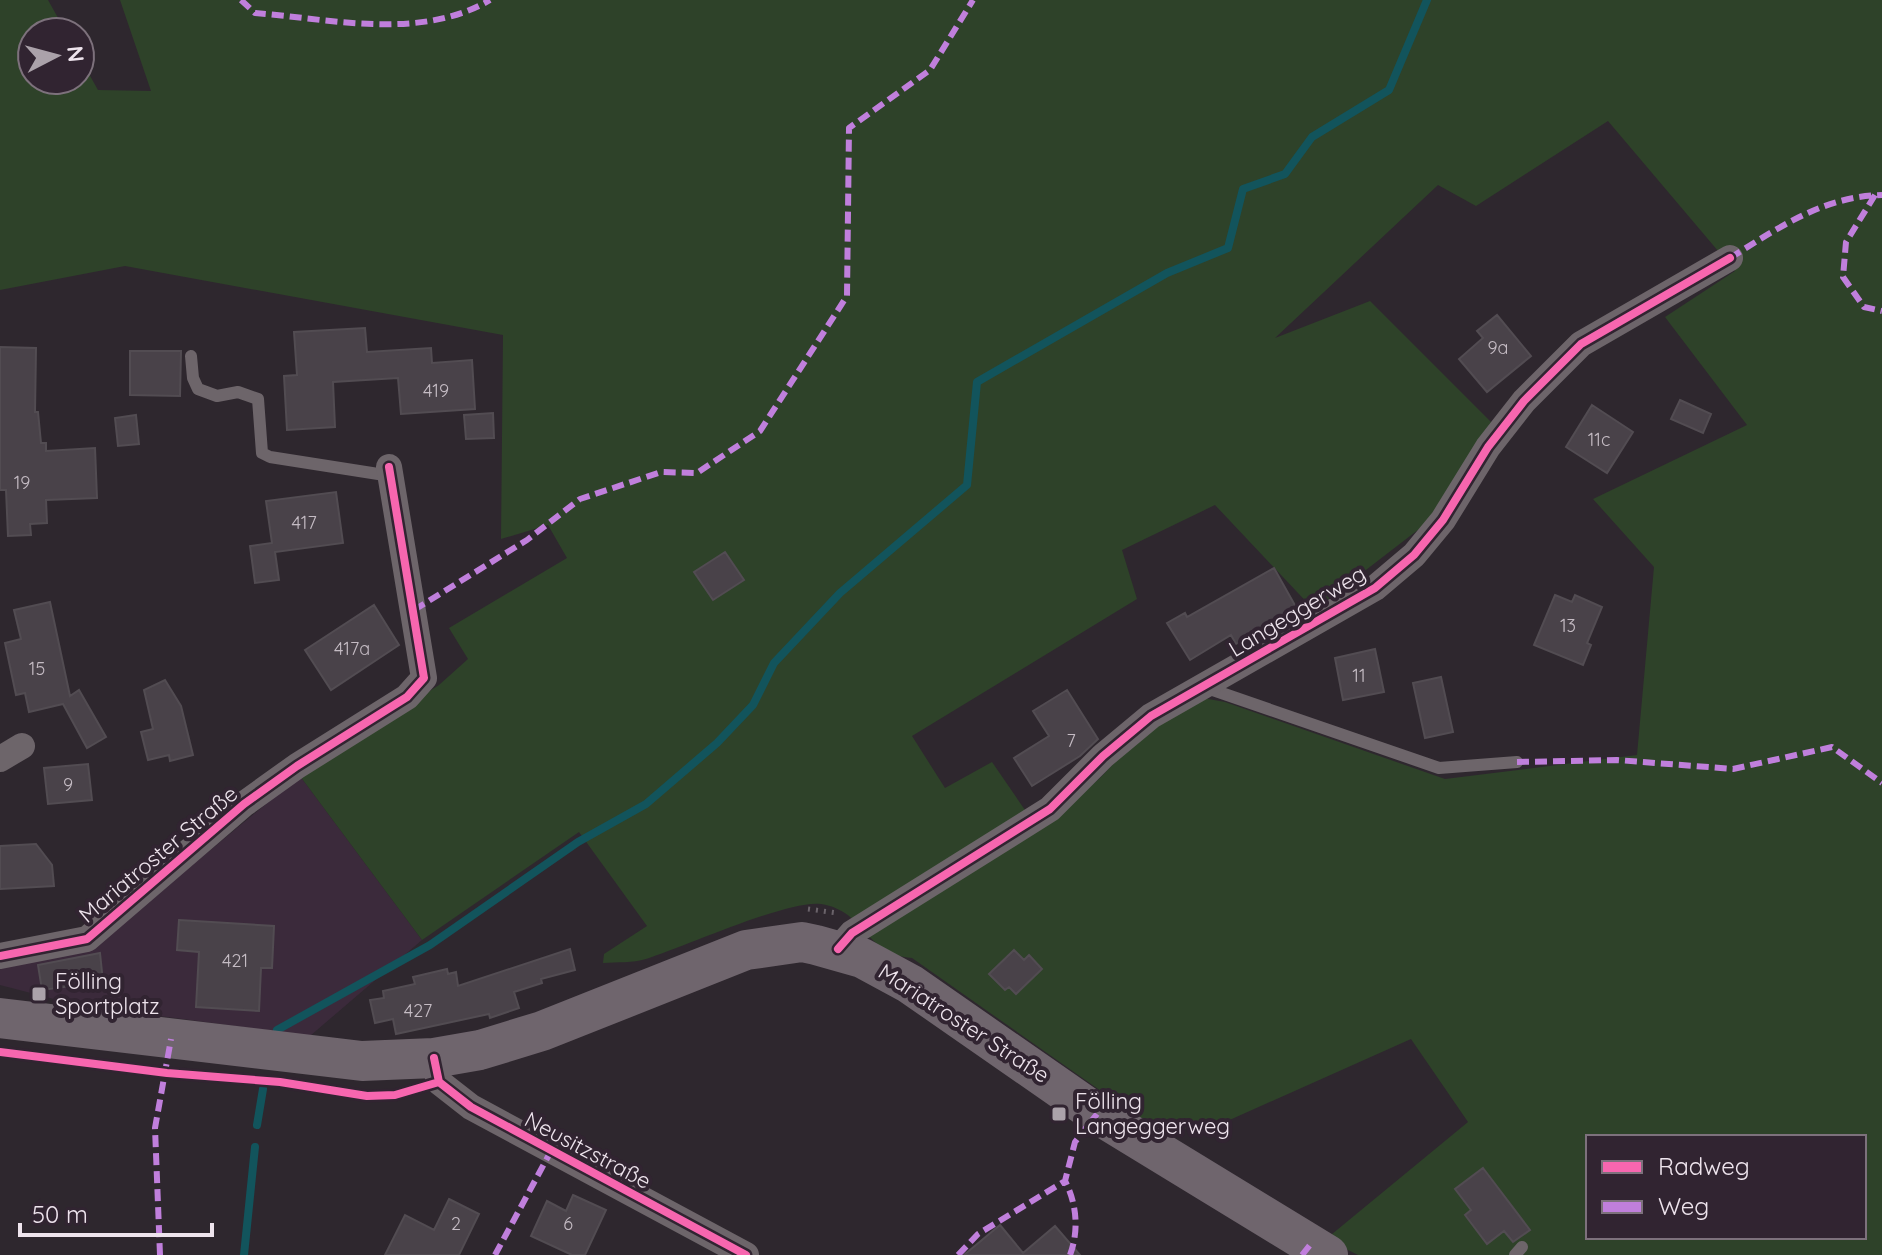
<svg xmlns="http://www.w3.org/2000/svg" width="1882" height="1255" font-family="Quicksand,sans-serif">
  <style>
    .built { fill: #3b2a3b }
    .green { fill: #2e4229; fill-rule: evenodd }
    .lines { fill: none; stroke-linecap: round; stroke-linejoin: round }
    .stream { stroke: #12545c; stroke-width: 8 }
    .building { fill: #494249; stroke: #524c52; stroke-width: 2 }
    .path { stroke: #6a636a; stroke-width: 5; stroke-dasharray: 2 6; stroke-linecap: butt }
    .lane { stroke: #6d656a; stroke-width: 12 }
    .street { stroke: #6d656a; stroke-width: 26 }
    .primary { stroke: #6f656d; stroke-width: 40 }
    .quiet { stroke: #c07fdc; stroke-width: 6; stroke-dasharray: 12 6; stroke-linecap: butt }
    .cycleway-casing { stroke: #312431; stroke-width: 13 }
    .cycleway { stroke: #f766af; stroke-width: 8 }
    .poi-dot { fill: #aba2aa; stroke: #312431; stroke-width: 3 }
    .labels { text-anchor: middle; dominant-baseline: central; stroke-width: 8; stroke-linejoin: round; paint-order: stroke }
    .number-label { font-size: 18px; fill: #c5bcc4 }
    .street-label { font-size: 22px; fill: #eee4ed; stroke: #312431 }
    .poi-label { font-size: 22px; fill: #eee4ed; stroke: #312431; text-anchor: start }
  </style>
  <rect width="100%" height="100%" fill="#2e272e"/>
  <path class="built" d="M300,776L422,940L310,1036L77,1005L0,985V963L94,946Z"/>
  <path class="green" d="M0,0H48L66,32H32V80H80V58L98,90L151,91L120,0H1882V1255H1358L1326,1239L1468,1122L1411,1039L1205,1131L1182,1128L1165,1136L912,958C864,954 866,911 821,904C789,899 682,948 646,959C633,963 617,962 603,963L604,954L647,926L579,832L422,940L300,776L439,685L468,659L449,628L567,558L548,525L501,539L503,335L125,266L0,290ZM1608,121L1735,271L1665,317L1747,425L1593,499L1654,567L1637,755L1445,779L1225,702L1203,698L1141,735L1099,779L1038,829L992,762L945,788L912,736L1137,599L1122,550L1215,505L1314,610L1423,526L1496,427L1370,301L1275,338L1438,185L1476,206ZM1588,1137H1864V1237H1588Z"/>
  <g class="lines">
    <path class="stream" d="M277,1030L430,945L578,842L646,804L717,743L753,705L774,663L840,593L967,485L977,382L1167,273L1228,248L1243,189L1285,174L1312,137L1389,90L1427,0
      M257,1125L263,1089
      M244,1255L255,1147"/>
  </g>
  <path class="building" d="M1497,315L1531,356L1487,392L1459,359L1483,338L1477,331Z
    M365,328L367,352L431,348L432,363L472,360L475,409L401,414L398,378L333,382L335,427L287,430L284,376L297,375L294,332Z
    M0,347L36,348L35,412H38L41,443H46V451L95,448L97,498L46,500L47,523L30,524L31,535L8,536L6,490H0Z
    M130,351H181L180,396L130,395Z
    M1680,400L1711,414L1703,433L1671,419Z
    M1592,405L1633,432L1607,473L1566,447Z
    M493,413L494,438L466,439L464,415Z
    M136,415L139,444L118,446L115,418Z
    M336,492L343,543L275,552L279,580L255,583L250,546L272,543L266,501Z
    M725,552L744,580L713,600L694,572Z
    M1274,568L1297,609L1236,644L1231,635L1190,660L1167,623L1185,613L1187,617Z
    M1555,595L1572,602L1575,595L1602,607L1587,643L1591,645L1583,665L1534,645Z
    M50,602L70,696L79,690L106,737L87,748L63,704L29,712L25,693L16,695L5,643L21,639L14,610Z
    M374,605L399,645L331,690L305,650Z
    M1375,649L1384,692L1343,700L1335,658Z
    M1441,677L1453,732L1425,738L1413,683Z
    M165,680L181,706L193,755L170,761L169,755L148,760L141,732L153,729L144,690Z
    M1067,690L1098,739L1080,756L1032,786L1014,758L1049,736L1033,711Z
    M88,764L92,800L48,804L44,768Z
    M36,844L52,865L54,886L0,889V846Z
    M179,920L274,926L272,968H261L259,1011L196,1007L199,952L177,950Z
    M570,949L575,970L541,979L542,983L514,992L519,1008L490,1018L489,1014L396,1034L393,1019L375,1023L370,1000L384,998L383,991L415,984L413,977L447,969L448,974L456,972L458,986Z
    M1014,950L1024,960L1029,955L1042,969L1016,994L1009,987L1005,990L989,974Z
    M100,953L103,982L42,990L38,965Z
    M1483,1168L1530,1230L1513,1242L1504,1231L1487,1244L1465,1215L1471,1210L1455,1189Z
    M573,1195L606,1210L585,1255H572L531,1236L547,1201L566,1211Z
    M449,1199L479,1214L459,1255H385L405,1215L434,1230Z
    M1000,1225L1023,1253L1055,1226L1080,1255H964Z"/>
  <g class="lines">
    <path class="path" d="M808,909L837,913"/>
    <path class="lane" d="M191,356L193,378L198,389L217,396L238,392L258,399L262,453L270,457L391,476
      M1207,688L1439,768L1517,762
      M1515,1255L1522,1247"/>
    <path class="street" d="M0,759L22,746
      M838,949L852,933L1050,809L1103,756L1151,716L1375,588L1414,555L1443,520L1488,447L1524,401L1581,344L1730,258
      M0,956L87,939L244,804L297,766L407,697L424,678L389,467
      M434,1058L439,1082L471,1107L746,1255"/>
    <path class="primary" d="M0,1018L362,1061L434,1058L480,1050L542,1031L746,950L802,942L816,945L862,958L910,984L1097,1114L1328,1255"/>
    <path class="quiet" d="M241,0L255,13C331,19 420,41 490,0
      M1875,195L1846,242L1843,277L1864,307L1882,311
      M1730,258C1778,228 1824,196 1882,195
      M414,610L527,540L580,499L661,472L697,473L760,431L847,296L849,128L930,70L973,0
      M1517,762L1617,760L1733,769L1832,747L1882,783
      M160,1255L155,1128L171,1039
      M495,1255L551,1151
      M958,1255L978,1234L1065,1181
      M1070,1255C1079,1231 1077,1204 1065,1181L1075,1142L1097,1114
      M1302,1255L1310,1245"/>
    <g class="cycleway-casing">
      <path id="cycleway" d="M838,949L852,933L1050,809L1103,756L1151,716L1375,588L1414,555L1443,520L1488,447L1524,401L1581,344L1730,258
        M0,956L87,939L244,804L297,766L407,697L424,678L389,467
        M0,1052L167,1073L280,1082L367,1096L395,1095L439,1082
        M434,1058L439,1082L471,1107L746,1255"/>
    </g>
    <use href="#cycleway" class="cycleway"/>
  </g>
  <g class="poi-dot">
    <rect x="31" y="986" width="16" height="16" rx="4"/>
    <rect x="1051" y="1106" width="16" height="16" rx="4"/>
  </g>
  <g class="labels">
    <g class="number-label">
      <text x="1498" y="347">9a</text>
      <text x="436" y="390">419</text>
      <text x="1599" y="439">11c</text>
      <text x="22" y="482">19</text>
      <text x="304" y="522">417</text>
      <text x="1568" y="625">13</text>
      <text x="352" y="648">417a</text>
      <text x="37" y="668">15</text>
      <text x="1359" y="675">11</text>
      <text x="1071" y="740">7</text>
      <text x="68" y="784">9</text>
      <text x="235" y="960">421</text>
      <text x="418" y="1010">427</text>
      <text x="456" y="1223">2</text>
      <text x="568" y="1223">6</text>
    </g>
    <g class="street-label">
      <text transform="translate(1297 611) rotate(-31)">Langeggerweg</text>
      <text transform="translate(158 854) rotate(-40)">Mariatroster Straße</text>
      <text transform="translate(964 1023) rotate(33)">Mariatroster Straße</text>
      <text transform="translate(588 1150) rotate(28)">Neusitzstraße</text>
    </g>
    <g class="poi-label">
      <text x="55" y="981">Fölling<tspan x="55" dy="25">Sportplatz</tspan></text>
      <text x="1075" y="1101">Fölling<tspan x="1075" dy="25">Langeggerweg</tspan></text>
    </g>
  </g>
  <rect x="1586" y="1135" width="280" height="104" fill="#312431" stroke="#7d717c" stroke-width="2"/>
  <rect x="1602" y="1161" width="40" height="12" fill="#f766af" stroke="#7d717c" stroke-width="2"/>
  <text x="1658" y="1175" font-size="24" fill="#eee4ed">Radweg</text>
  <rect x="1602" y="1201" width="40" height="12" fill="#c07fdc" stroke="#7d717c" stroke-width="2"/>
  <text x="1658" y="1215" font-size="24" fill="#eee4ed">Weg</text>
  <g transform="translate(56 56) rotate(84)"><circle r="38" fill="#312431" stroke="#7d717c" stroke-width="2"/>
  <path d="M0-6L14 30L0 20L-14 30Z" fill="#aba2aa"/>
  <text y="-12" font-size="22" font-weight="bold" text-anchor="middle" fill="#eee4ed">N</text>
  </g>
  <path d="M20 1223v12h192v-12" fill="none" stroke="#eee4ed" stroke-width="4"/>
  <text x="32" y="1223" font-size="24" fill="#eee4ed" stroke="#312431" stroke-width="6" paint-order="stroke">50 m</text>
</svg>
